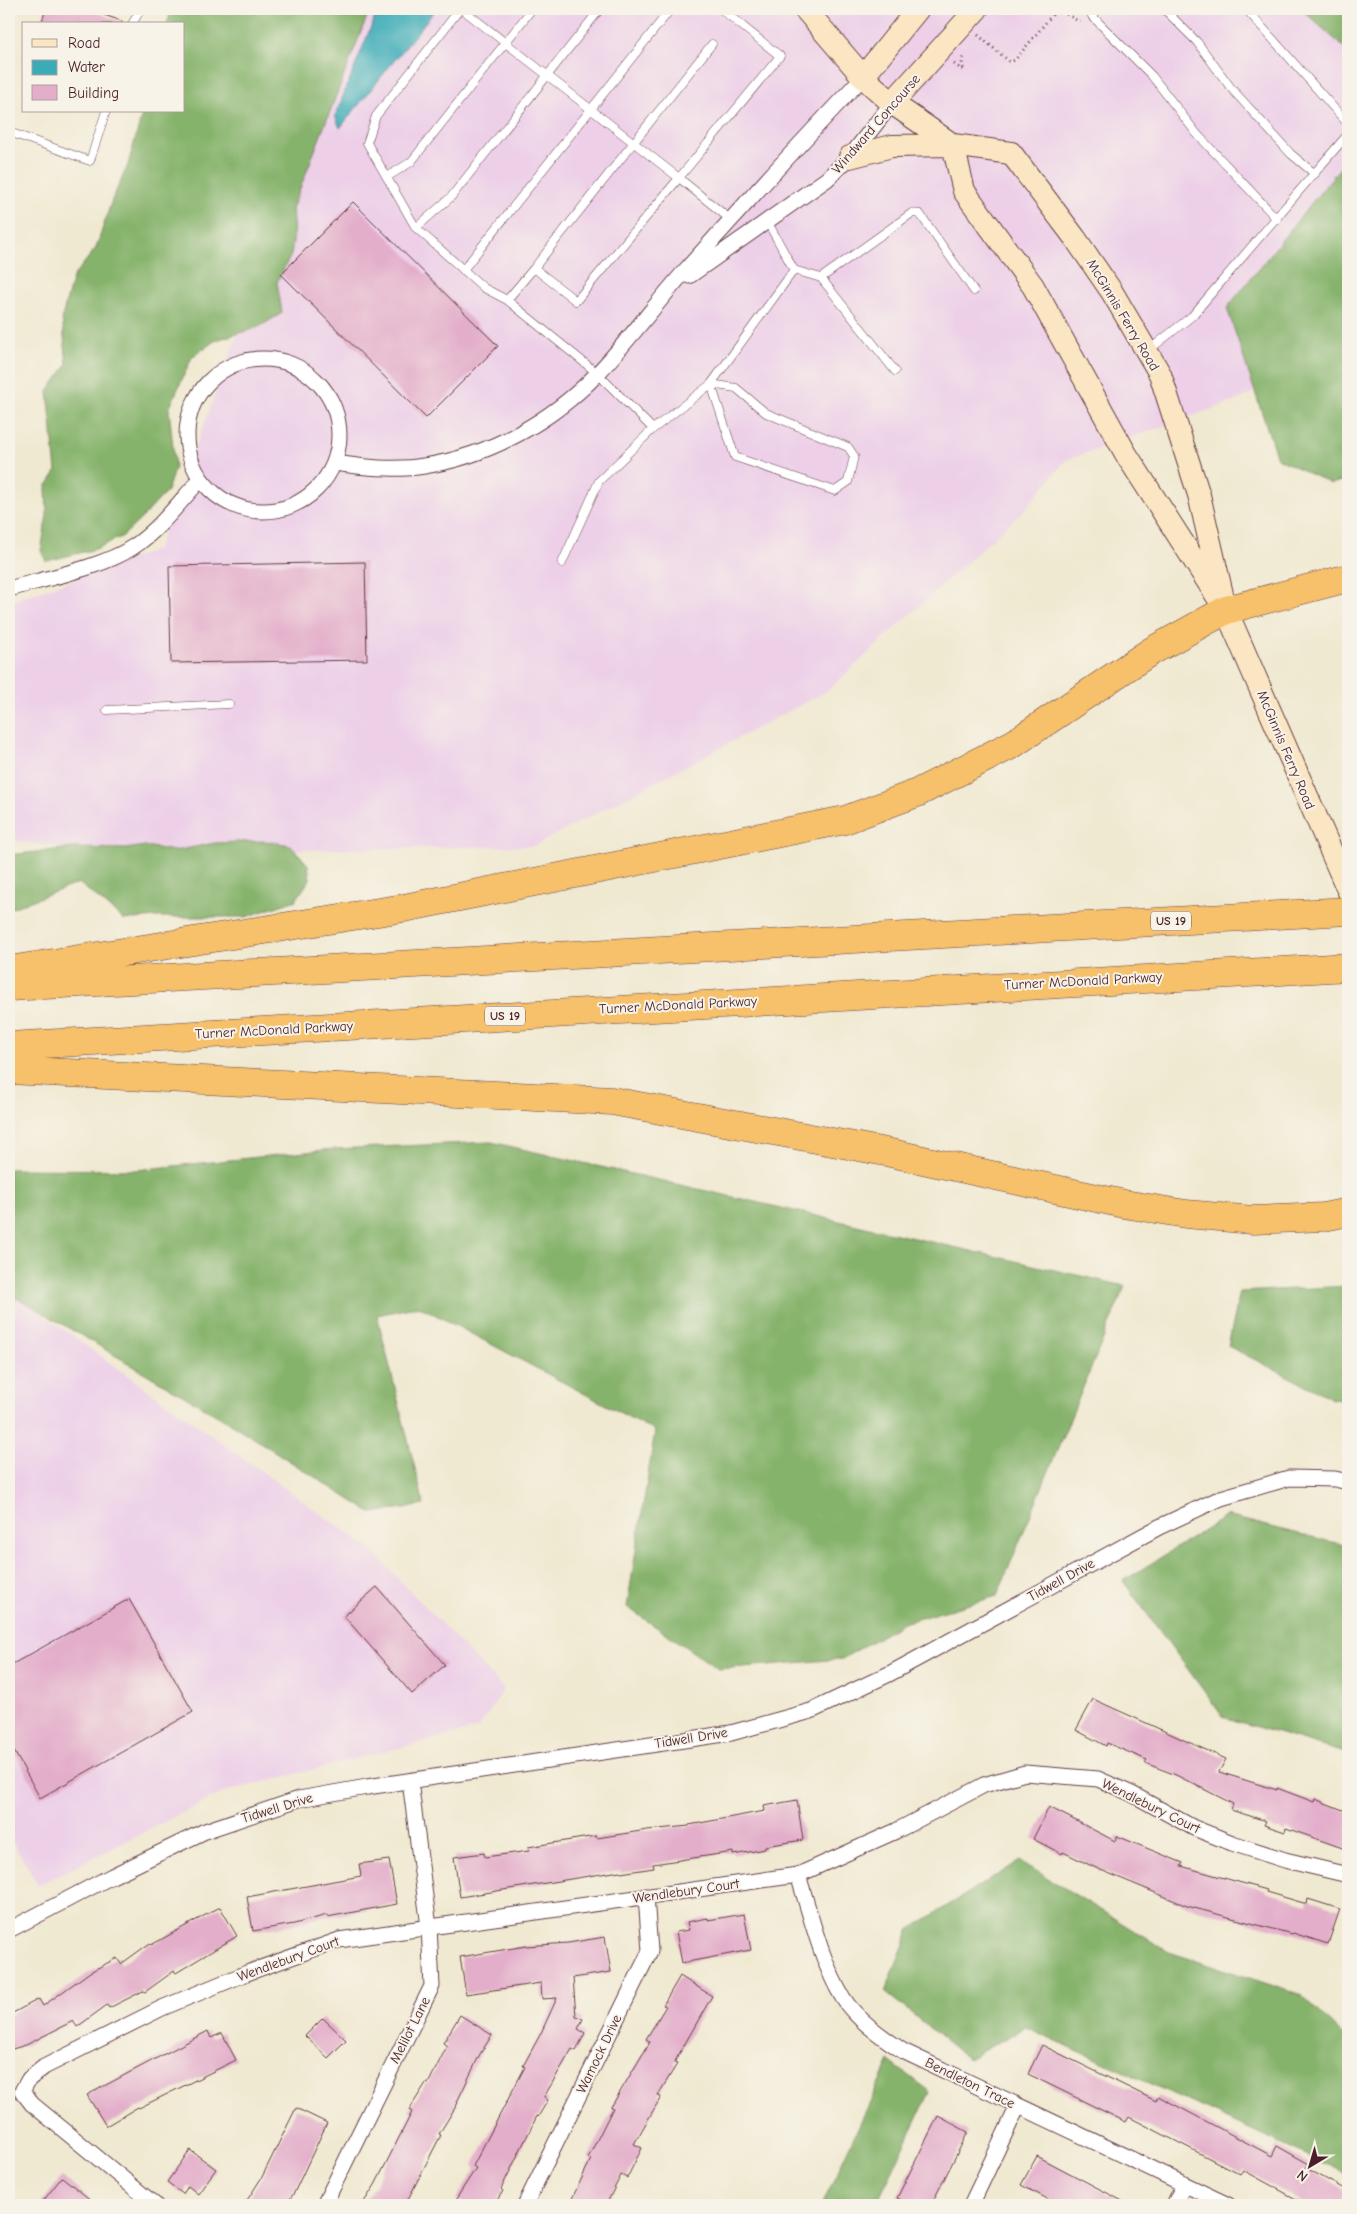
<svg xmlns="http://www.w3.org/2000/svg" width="1357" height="2214" font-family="'Comic Neue',sans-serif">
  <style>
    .built { fill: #edd0e8 }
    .forest { fill: #86b36c; stroke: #68694c }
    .water { fill: #3babb8; stroke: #426572 }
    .building { fill: #e3aeca }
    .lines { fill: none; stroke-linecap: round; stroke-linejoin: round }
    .lane-casing { stroke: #633d44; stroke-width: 9 }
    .street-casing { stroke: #633d44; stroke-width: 17 }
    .secondary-casing { stroke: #633d44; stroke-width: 24 }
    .highway-casing { stroke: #633d44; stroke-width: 29 }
    .path { stroke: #633d44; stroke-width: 3; stroke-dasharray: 1 4; stroke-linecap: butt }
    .lane { stroke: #fff; stroke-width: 8 }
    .street { stroke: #fff; stroke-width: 15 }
    .secondary { stroke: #fbe6c4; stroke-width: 22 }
    .highway { stroke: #f6c16b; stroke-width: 28 }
    .labels { text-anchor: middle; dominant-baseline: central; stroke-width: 4; stroke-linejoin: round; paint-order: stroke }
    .shield { fill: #f7f3e8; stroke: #7e5f64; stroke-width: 1 }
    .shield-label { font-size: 12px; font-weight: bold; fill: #4a1f2b }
    .street-label { font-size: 14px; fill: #4a1f2b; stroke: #f7f3e8 }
  </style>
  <rect width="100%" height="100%" fill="#f7f3e8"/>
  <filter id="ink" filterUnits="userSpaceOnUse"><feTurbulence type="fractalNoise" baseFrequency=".02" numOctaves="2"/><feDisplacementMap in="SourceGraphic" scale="10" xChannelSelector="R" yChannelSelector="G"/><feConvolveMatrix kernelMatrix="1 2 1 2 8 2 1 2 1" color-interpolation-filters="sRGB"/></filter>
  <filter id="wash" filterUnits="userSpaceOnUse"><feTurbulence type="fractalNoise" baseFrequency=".0096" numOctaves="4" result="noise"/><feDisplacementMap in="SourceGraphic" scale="20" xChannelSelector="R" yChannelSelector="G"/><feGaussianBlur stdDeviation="1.12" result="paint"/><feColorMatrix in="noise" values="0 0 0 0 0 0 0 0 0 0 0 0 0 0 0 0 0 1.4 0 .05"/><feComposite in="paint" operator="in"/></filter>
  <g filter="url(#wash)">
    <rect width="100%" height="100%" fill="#f0e9d1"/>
    <path class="built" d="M367,9H1348V342L1241,399L1066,460L1024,510L827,691L534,846L101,853L9,840V602L157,550L282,216Z
      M18,1297L370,1549L504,1689L479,1728L224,1792L38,1885L9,1836V1307Z"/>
    <path class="forest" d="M172,9H370L292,209L294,235L291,255L277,282L282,313L259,327L216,340L192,357L169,409L175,467L167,491L145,515L123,536L96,549L46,561L41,551L47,515L46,487L56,472L48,391L67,365L62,317L73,277L96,248L112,200L128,165L143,111H184V24H167Z
      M1301,9H1348V51Z
      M1348,158V479L1331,484L1277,458L1227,308Z
      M265,841L291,845L308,865L310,879L296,900L246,917H156L124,920L79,883L9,909V855L72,848L126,849L145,846L174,851L215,843Z
      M491,1142L1125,1286L997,1596L903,1623L842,1659L718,1669L627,1607L655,1431L419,1306L377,1315L424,1505L371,1513L238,1428L18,1298L9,1307V1169L136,1170L334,1149Z
      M1348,1286V1401L1333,1399L1228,1346L1240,1292Z
      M1227,1516L1348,1546V1754L1223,1717L1123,1581Z
      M1020,1861L1169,1952L1302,1995L1348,2040V2174L1026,2027L968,2059L885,1992L910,1929Z
      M889,2061L930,2092L876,2205H822Z"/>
    <path class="water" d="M378,9H436L340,128L335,116Z"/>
    <g id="blocks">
      <path class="building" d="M46,9H86L122,21V24H41Z
        M353,202L498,346L426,418L281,274Z
        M365,562L367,660L171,663L169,566Z
        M377,1587L445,1665L412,1694L344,1616Z
        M129,1599L193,1712L40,1798L9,1742V1666Z
        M1093,1699L1226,1759L1219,1772L1277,1790V1788L1314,1802L1315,1799L1348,1812V1850L1286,1828L1285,1832L1264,1825L1266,1821L1231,1810L1233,1804L1176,1775L1145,1763L1147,1760L1107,1743L1106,1746L1076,1730Z
        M797,1800L803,1840L765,1846V1849L733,1855V1852L653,1864L654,1868L621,1873L620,1871L460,1897L454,1857L484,1853L485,1857L529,1851L528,1847L596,1836L597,1838L647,1830L689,1826V1825L765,1811L764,1806Z
        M1049,1807L1115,1841L1117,1836L1183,1863L1181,1866L1267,1890L1266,1892L1307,1904L1308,1899L1340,1909L1328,1944L1293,1933L1292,1934L1187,1906L1096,1868L1063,1852L1062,1854L1033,1839Z
        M389,1860L397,1904L327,1917V1915L294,1924L253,1931L247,1897L361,1876L359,1864Z
        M220,1907L237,1936L176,1973L174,1971L145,1992L143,1991L109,2008L107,2005L77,2027L73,2021L26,2045L9,2050V2015L39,1999L43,2006L90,1972L117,1958L121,1964L150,1943L151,1945Z
        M744,1914L751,1950L682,1963L676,1932L689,1930L687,1922L708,1918V1920Z
        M605,1937L611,1972L573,1978L576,2016L583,2019L578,2029L585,2033L576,2051L572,2049L544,2097L548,2100L538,2117L537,2116L501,2189L503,2191L494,2205H466L456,2199L476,2168L473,2166L525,2067L523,2066L541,2033L557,1998L542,1999L541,1983L466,1994L460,1957L526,1946L568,1943Z
        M680,1976L712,1996L674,2063L677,2064L658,2095L661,2097L634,2144L642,2148L627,2178L621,2175L606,2205H569L591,2159L588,2158L613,2108L611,2107L650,2042L646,2039L666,2006L663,2005Z
        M460,2015L492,2035L480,2054L457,2102L458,2103L439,2134L441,2135L405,2205H362L375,2185L412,2112L409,2110L426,2083L428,2084L447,2046L443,2043Z
        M323,2018L346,2040L328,2058L305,2036Z
        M208,2031L211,2038L222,2033L236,2060L139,2108L138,2107L106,2126L87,2095Z
        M1042,2045L1156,2101L1158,2096L1272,2156L1277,2146L1309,2164L1306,2168L1348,2191V2205H1307L1243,2170L1240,2174L1129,2117L1126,2122L1028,2074Z
        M296,2108L327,2123L294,2193L286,2205H244L262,2177Z
        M938,2116L968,2132L931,2205H912L897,2198Z
        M190,2150L216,2169L198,2194L188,2186L183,2194L167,2182Z
        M1037,2156L1130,2205H1059L1021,2185Z
        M62,2177L97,2205H40Z"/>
    </g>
  </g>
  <g filter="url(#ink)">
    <use href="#blocks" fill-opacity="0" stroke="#633d44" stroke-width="1"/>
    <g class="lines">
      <g class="lane-casing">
        <path id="lane" d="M460,9L376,116L367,143L416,228L484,288L507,300L597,373L653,429L711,384L794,270L767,221
          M462,9L679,178L576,301L534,268L507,300
          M721,9L780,56L679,178L731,220
          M1091,9L1092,16L1152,76L1197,134L1277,219
          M1164,9L1197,42L1231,88L1291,154L1315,174
          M1246,9L1348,124
          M132,24L141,9
          M9,132L90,161L106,111
          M387,177L411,162L532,9
          M416,228L451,197L600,9
          M534,268L712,44
          M463,270L670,10
          M794,270L821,278L895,371
          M821,278L912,213L920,214L974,291
          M1149,350L1192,316L1348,134
          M711,384L736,388L766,413L848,447L854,456L848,482L835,491L735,457Z
          M562,563L599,481L653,429
          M107,710L229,704"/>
      </g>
      <g class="street-casing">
        <path id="street" d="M689,276L827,179L850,157L892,103
          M187 435a76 76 0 1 1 152 0a76 76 0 1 1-152 0Z
          M334,463C363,467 395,471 424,466C490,456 552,421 598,373C628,341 655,305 684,272C743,206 802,141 863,77
          M9,589C44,579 104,567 133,547C159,530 180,501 201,479
          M798,1875C810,1913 822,1964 843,1998C856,2019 882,2037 903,2051L1228,2205
          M9,1930L112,1876L205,1831L299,1799L367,1787L731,1733L811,1711L889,1674L1159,1527L1221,1498L1289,1478L1335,1479L1348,1482
          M155,2205L32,2104L22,2091L29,2079L44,2067L162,2008L247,1973L339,1940L798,1875L896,1831L984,1785L1025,1773L1098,1779L1132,1794L1194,1828L1232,1843L1285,1860L1348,1875
          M324,2205L432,1986L429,1927L410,1781
          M525,2205L650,1951L646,1896
          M971,2205L1018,2106
          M1174,2205L1184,2184"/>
      </g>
      <g class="secondary-casing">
        <path id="secondary" d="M805,9L863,77L892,103L953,145L1011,153L1075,238L1112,292L1160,374L1199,495L1222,594
          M863,77L918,9
          M892,103L977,9
          M953,145L964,191L1033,286L1126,454L1226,610L1348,890
          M850,157L892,146L953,145"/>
      </g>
      <g class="highway-casing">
        <path id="highway" d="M9,970L404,908L845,820L917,793L1013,744L1150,652L1226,610L1348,578
          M9,987L1348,911
          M9,1046L1348,967
          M9,1070L612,1101L891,1153L1124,1204L1186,1214L1253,1220L1324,1217L1348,1212"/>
      </g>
      <path class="path" d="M1058,9L1080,22
        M978,35L1010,62L1015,60L1057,9
        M954,64L964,71L962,64L963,56"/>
      <use href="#lane" class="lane"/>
      <use href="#street" class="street"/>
      <use href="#secondary" class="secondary"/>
      <use href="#highway" class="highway"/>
    </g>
  </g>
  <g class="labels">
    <g class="shield">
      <rect x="1151" y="911.5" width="40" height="19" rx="4"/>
      <rect x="485" y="1006.5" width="40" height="19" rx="4"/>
    </g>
    <g class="shield-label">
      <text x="1171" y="921">US 19</text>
      <text x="505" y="1016">US 19</text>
    </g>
    <g class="street-label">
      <text transform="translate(876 124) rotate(-49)">Windward Concourse</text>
      <text transform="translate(1123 315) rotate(59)">McGinnis Ferry Road</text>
      <text transform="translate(1286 750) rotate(67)">McGinnis Ferry Road</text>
      <text transform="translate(1083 981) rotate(-3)">Turner McDonald Parkway</text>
      <text transform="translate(678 1005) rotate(-3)">Turner McDonald Parkway</text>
      <text transform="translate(274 1030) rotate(-3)">Turner McDonald Parkway</text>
      <text transform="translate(1061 1580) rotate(-29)">Tidwell Drive</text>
      <text transform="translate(691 1738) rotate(-9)">Tidwell Drive</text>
      <text transform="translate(1151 1806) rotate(26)">Wendlebury Court</text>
      <text transform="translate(277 1808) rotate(-17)">Tidwell Drive</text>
      <text transform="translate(686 1891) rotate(-8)">Wendlebury Court</text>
      <text transform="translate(288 1959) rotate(-20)">Wendlebury Court</text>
      <text transform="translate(410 2030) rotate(-63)">Melilot Lane</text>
      <text transform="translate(599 2054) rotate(-64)">Wamock Drive</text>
      <text transform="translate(970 2083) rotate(26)">Bendleton Trace</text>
    </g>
  </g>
  <rect width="1357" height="2214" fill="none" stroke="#f7f3e8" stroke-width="30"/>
  <rect x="22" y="22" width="162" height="90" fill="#f7f3e8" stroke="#b29e9c"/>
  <rect x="32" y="39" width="25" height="8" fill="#fbe6c4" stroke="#b29e9c"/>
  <text x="68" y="48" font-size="15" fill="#4a1f2b">Road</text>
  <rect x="32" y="60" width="25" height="15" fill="#3babb8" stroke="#b29e9c"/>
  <text x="68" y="72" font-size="15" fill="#4a1f2b">Water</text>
  <rect x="32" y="85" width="25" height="15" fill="#e3aeca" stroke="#b29e9c"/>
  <text x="68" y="98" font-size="15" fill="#4a1f2b">Building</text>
  <g transform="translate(1310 2166) rotate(218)" stroke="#f7f3e8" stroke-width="4" paint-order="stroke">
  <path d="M0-4L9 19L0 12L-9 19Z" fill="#4a1f2b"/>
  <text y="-8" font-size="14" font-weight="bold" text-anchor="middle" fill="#4a1f2b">N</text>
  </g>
</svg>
